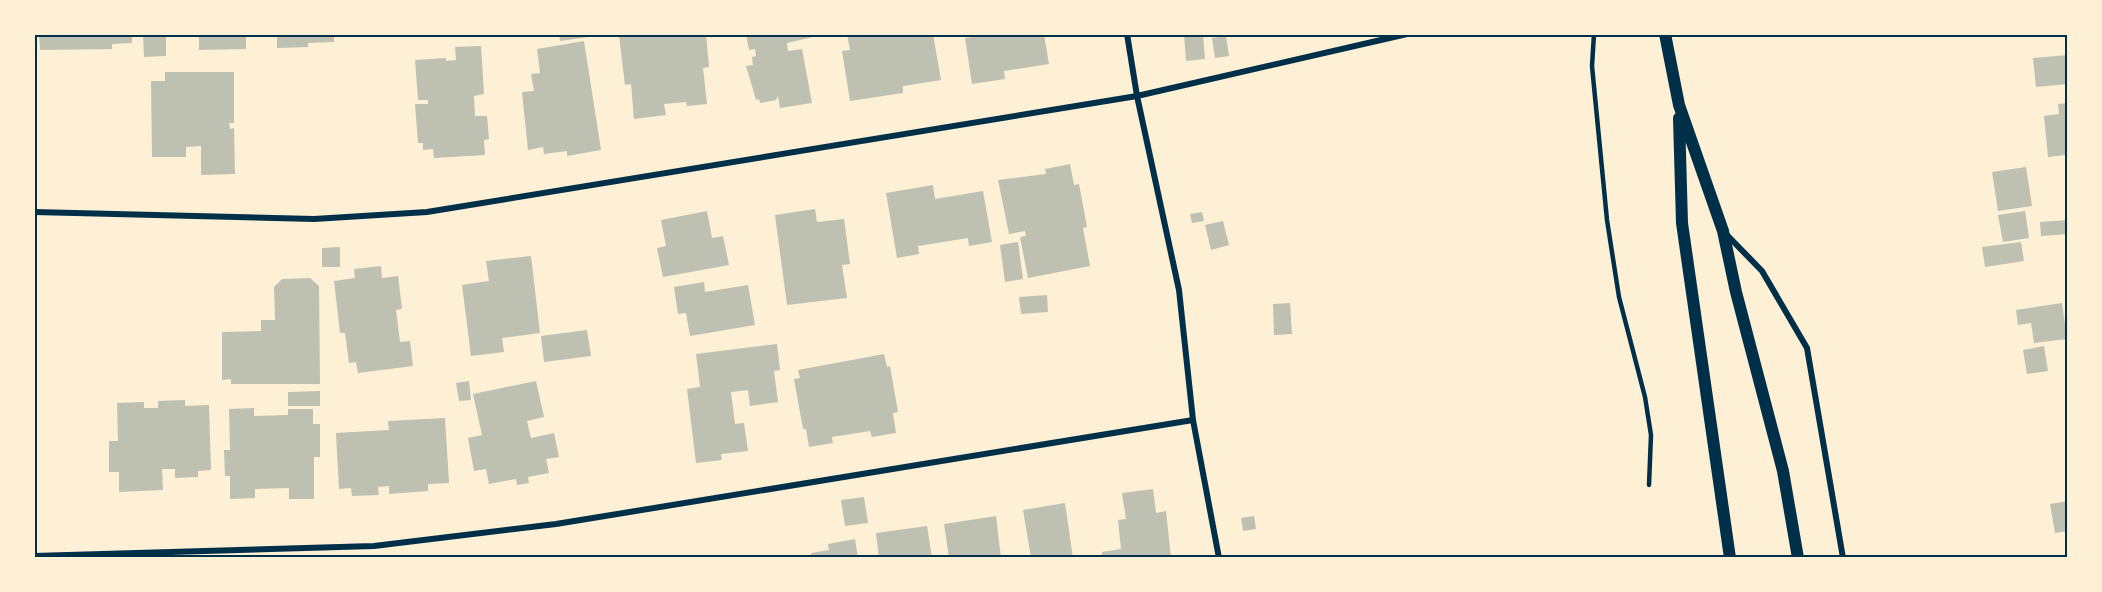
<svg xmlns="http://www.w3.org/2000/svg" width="2102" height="592" font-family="'Asap Condensed',sans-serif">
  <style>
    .building { fill: #bec0b2 }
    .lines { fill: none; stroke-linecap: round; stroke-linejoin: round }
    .service { stroke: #003049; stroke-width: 4.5 }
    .minor { stroke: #003049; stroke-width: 6 }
    .secondary { stroke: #003049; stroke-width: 12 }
    .neatline { fill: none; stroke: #003049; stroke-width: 2 }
  </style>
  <rect width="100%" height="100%" fill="#fdf0d5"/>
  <path class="building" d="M39,34H132V43L112,44V49L40,50Z
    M143,34H166V56L144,57Z
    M199,34H246V49L199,50Z
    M277,34H334V42L308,43V47L277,48Z
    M559,34H589V37L560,41Z
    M632,34H706L709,67L703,68L707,104L687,106L686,102L664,104L666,115L634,119L631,84L625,85L619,36Z
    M746,34H826L787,43L788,51L802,49L812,103L780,108L778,96L776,100L760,103L759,99L756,100L746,66L753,65L752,57L756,56L755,49L749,50Z
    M847,34H893L894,37H899V34H933L941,80L903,86V93L850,101L842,51L850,50Z
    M973,34H1044L1049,64L1004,71L1005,79L972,84L965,38L973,37Z
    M1184,34H1203L1205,59L1186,61Z
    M1226,36L1229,56L1215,58L1212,38Z
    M584,41L601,150L567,156V151L544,154L543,147L528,150L522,92L534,91L531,74L540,73L537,49Z
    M481,46L484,94L474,96L475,116H487L489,139L484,140L485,155L434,158L433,149L423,150V143H418L415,104H428V100H418L415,60L446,58V61L456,60L455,47Z
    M2068,55V84L2036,87L2033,58Z
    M165,72H234V123H229L230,129L234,128L235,174L201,175V146L186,147V157H152L151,81H165Z
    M2068,103V161H2065V155L2048,157L2044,116L2059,114L2058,104Z
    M1070,164L1074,185L1079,184L1087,227L1083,228L1090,266L1028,278L1020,237L1026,236L1025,231L1009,234L998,180L1046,174L1045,169Z
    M2026,167L2032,206L1998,211L1992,172Z
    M933,185L935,199L983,191L992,242L969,246L968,238L918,246L919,254L897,258L886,193Z
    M815,209L817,222L844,219L850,264L842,265L847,298L787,305L775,215Z
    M707,211L712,238L723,236L729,265L663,277L657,248L666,246L661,220Z
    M2025,211L2029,238L2003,242L1998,215Z
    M1202,212L1204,221L1192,223L1190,214Z
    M2068,220V234L2041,236L2040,222Z
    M1223,221L1229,245L1211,250L1205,225Z
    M1018,242L1023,279L1005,282L1000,245Z
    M2021,242L2024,261L1985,267L1982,247Z
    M340,247V267H322V248Z
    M531,256L540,333L502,338L504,352L471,356L462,285L489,281L486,261Z
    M381,266L382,278L398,276L402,309L396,310L400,342L410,341L413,366L358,373L356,362L349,363L345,333H340L334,281L355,278L354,269Z
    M310,278L319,286L320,384H231V379L222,380V332L261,331V320H275L274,287L282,279Z
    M704,282L705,292L748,285L755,325L690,336L686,313L678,314L674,287Z
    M1047,295L1048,312L1021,314L1019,297Z
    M1290,303L1292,334L1274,335L1273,304Z
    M2062,303L2067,339L2034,343L2031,323L2018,325L2016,310Z
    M587,330L591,356L544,362L541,336Z
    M777,344L780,370L774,371L778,402L750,406L748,390L731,392L735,424L744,423L748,451L721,454L722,460L696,463L687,389L700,387L696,354Z
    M2044,346L2048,371L2027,374L2023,350Z
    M884,354L887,367L890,366L898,412L893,413L896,433L872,437L870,431L832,437L833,443L809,447L806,429H803L794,379L800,378L798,370Z
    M469,381L471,400L459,401L456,383Z
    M536,381L544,417L527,421L531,438L554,433L559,457L546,459L549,473L528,477L529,483L517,485L516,479L489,484L486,469L474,471L468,438L482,435L473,394Z
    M320,391V406H288V392Z
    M185,400V406L209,405L211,470L198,471V477L175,478V469H162L163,490L119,492V472H109V441H118L117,403L144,402V408H158V401Z
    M254,408V416L288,415V409H313V424H320V457H314V499H289V488L255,489V498L230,499V476H225L224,450H230L229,409Z
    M445,418L449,483L428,484V491L389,494V486L378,487L379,495L352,496L351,488L339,489L336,433L389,430L388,421Z
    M1153,489L1156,513L1166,511L1171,558H1102V552L1121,549L1118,520L1126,519L1122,493Z
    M864,497L868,523L845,526L841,500Z
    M2068,501V531L2055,533L2050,504Z
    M1065,503L1073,558H1031L1023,510Z
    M996,516L1001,558H949L944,524Z
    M1254,516L1256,529L1243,531L1241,518Z
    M927,526L932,558H879L876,533Z
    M855,539L858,558H812L811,553L829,550L828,544Z"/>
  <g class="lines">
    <path class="service" d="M1594,34L1592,66L1607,220L1619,297L1645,397L1651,435L1649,485"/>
    <path class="minor" d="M1127,34L1137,96L1179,290L1193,420L1219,558
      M34,212L314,219L427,212L1137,96L1407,34
      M1726,234L1762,271L1807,348L1843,558
      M34,556L374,546L556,524L1193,420"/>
    <path class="secondary" d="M1665,34L1679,105L1723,231L1736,292L1783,471L1798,558
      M1679,118L1682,223L1730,558"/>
  </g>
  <rect width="2102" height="592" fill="none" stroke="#fdf0d5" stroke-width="72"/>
  <rect x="36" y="36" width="2030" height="520" class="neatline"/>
</svg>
